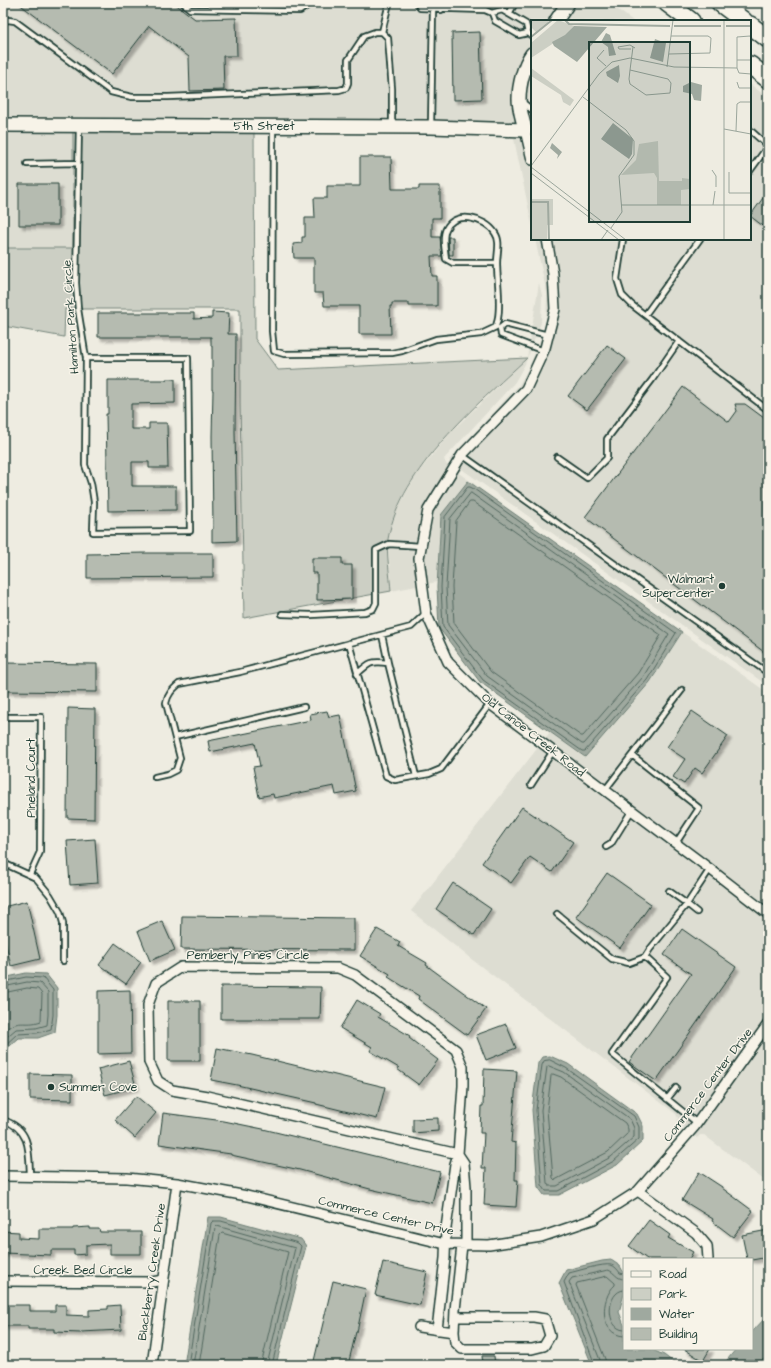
<svg xmlns="http://www.w3.org/2000/svg" width="771" height="1368" font-family="'Architects Daughter',sans-serif">
  <style>
    .built { fill: #ddddd2 }
    .green { fill: #cccfc4; stroke: #76867c }
    .water { fill: #9fa99f; stroke: #6c7e74 }
    .lines { fill: none; stroke-linecap: round; stroke-linejoin: round }
    .shore { stroke: #52685f; stroke-width: 1 }
    .building { fill: #b5bbb0; stroke: #1f3d34; filter: url(#shadow) }
    .lane-casing { stroke: #1f3d34; stroke-width: 8 }
    .street-casing { stroke: #1f3d34; stroke-width: 12 }
    .secondary-casing { stroke: #1f3d34; stroke-width: 16 }
    .highway-casing { stroke: #1f3d34; stroke-width: 20 }
    .lane { stroke: #f7f3e8; stroke-width: 4.5 }
    .street { stroke: #f7f3e8; stroke-width: 9 }
    .secondary { stroke: #f7f3e8; stroke-width: 13 }
    .highway { stroke: #f7f3e8; stroke-width: 17 }
    .poi-dot { fill: #1f3d34; stroke: #f7f3e8; stroke-width: 1.5 }
    .labels { text-anchor: middle; dominant-baseline: central; stroke-width: 3; stroke-linejoin: round; paint-order: stroke }
    .street-label { font-size: 12px; fill: #1f3d34; stroke: #f7f3e8 }
    .poi-label { font-size: 12px; fill: #1f3d34; stroke: #f7f3e8; text-anchor: end }
    .inset-river { fill: none; stroke: #9fa99f; stroke-width: 2 }
    .inset-road { fill: none; stroke: #9ba69c; stroke-width: 1 }
    .view { fill: #1f3d34; fill-opacity: 0.15; stroke: #1f3d34; stroke-width: 2 }
    .inset-edge { fill: none; stroke: #1f3d34; stroke-width: 2 }
  </style>
  <defs>
    <filter id="shadow"><feDropShadow dx="3.5" dy="3.5" stdDeviation="1" flood-color="#0004"/></filter>
  </defs>
  <rect width="100%" height="100%" fill="#eeece1"/>
  <filter id="ink" filterUnits="userSpaceOnUse"><feTurbulence type="fractalNoise" baseFrequency=".025" numOctaves="2"/><feDisplacementMap in="SourceGraphic" scale="8" xChannelSelector="R" yChannelSelector="G"/><feConvolveMatrix kernelMatrix="1 2 1 2 8 2 1 2 1" color-interpolation-filters="sRGB"/></filter>
  <g filter="url(#ink)">
    <path class="built" d="M3,3H561L548,21H532V44L524,56L514,93L512,94L513,104L514,105L518,123L426,120L3,118Z
      M576,3H609L633,21H563Z
      M532,67V122L529,123L525,99L528,81Z
      M750,84L768,98V686L449,460L519,385L529,367L542,336L546,324L547,294L535,239H750Z
      M532,128V225L514,139Z
      M3,131L243,132H73V248H3Z
      M539,283L542,295L541,323L525,364L515,382L444,459L446,464L477,486L468,481L441,515L437,582L391,591L388,540L395,513L416,475L451,432L527,358Z
      M682,632L768,693V1183L704,1135H700L697,1138L677,1122L678,1118L676,1114L470,958L411,911L550,732L584,757L650,682Z"/>
    <path class="green" d="M73,132H254L255,339L278,370L527,358C476,406 401,468 388,539C386,551 390,577 391,591L244,618L240,404V309H65L64,337L3,326V248H73Z"/>
    <path class="water" d="M468,481L682,632L650,682L585,757L480,682L439,628L437,587L441,515Z
      M26,973L46,974L57,988V1015L55,1032L38,1038H19L3,1052V978Z
      M550,1056L568,1064L637,1114L643,1126V1141L617,1165L559,1195H544L538,1187L532,1110L538,1063L542,1057Z
      M208,1217H221L301,1239L306,1246L276,1365H184Z
      M611,1260L620,1266L624,1273V1294L619,1312L624,1325V1349H650L664,1355L677,1365H592L559,1283L566,1270L602,1261Z
      M768,1315V1365H723L736,1349H752V1332Z"/>
    <g class="lines">
      <path class="shore" d="M468,487H470L474,489L676,633L647,680L585,751H582L483,680L443,627L441,587L445,517Z
        M471,493L669,634L643,677L584,744H582L487,676L448,625L446,587L450,519Z
        M470,502H473L661,635L638,673L583,736H581L491,672L454,623L452,587L456,521Z
        M3,982L26,977L43,978L53,990V1015L51,1029L37,1033L17,1034L3,1047
        M3,987L27,982L40,983L48,992V1015L47,1025L36,1028L16,1029L3,1040
        M3,993L27,988L38,989L42,994L41,1021C25,1027 18,1017 3,1032
        M550,1060L566,1068L634,1116L639,1127V1139L614,1161L558,1191H546L542,1185L536,1110L542,1065L544,1061Z
        M549,1066L564,1072L630,1119L634,1128V1137L611,1157L557,1186H549L547,1183L541,1110L547,1067Z
        M553,1074L561,1077L625,1123L628,1129V1133L608,1152L555,1180L553,1178L547,1110L551,1076Z
        M624,1290C606,1291 605,1329 624,1330
        M188,1365L211,1223L213,1221H221L298,1243L301,1246L272,1365
        M193,1365L215,1228L217,1226L295,1248L267,1365
        M199,1365L220,1235L222,1233L288,1252L261,1365
        M595,1365L564,1282L569,1273C577,1271 604,1263 611,1265C615,1266 618,1270 620,1273L624,1274
        M600,1365V1360L569,1282L572,1278L608,1270C615,1272 616,1279 624,1279
        M606,1365L605,1359L576,1285L577,1283L607,1276L615,1283V1285C600,1298 599,1335 624,1336"/>
    </g>
    <path class="building" d="M18,3H174L195,19L236,18L237,56H223L224,90L190,91L189,57L149,26L112,74Z
      M480,32L482,99L453,100L452,33Z
      M360,157H391L392,189H419V186H440V218H432V237H440L442,256H431L432,276H437V306H409V303H392V306H390L391,334H359V306H324L323,293H314V258H294L293,244L302,243V237H305V218H315L314,198H327V186H360Z
      M19,184H58V225H19Z
      M768,191V219L763,226L750,216Z
      M448,237H453V255H449Z
      M212,312L229,313L228,334H236L235,431L237,541L212,542V529H213L212,436L213,390H212V346H211V337H98V313H194V319L212,318Z
      M607,345L626,359L587,410L568,396Z
      M166,379H175V403L131,404V429H149V423H167L168,468H149V462H132V486H176V510L108,511L106,414H108V380H166Z
      M683,387L729,422L737,411L735,404H745L768,421V655L585,517Z
      M146,553H213V577L87,578V554Z
      M312,558H342V565H352V599L317,600V573H312Z
      M3,663L97,664V692L3,691Z
      M68,708L95,709L94,819L67,818Z
      M327,711L329,717L340,715L356,791L336,795L334,786L274,798L273,794L259,797L253,767L260,766L255,743L210,752L208,741L311,720L310,714Z
      M692,711L728,736L702,773L695,768L684,784L673,777L685,759L667,747Z
      M522,807L573,842L552,872L530,857L511,883L482,863Z
      M95,839L98,883L70,885L67,841Z
      M607,873L651,904L620,948L576,917Z
      M453,883L491,909L474,935L436,909Z
      M27,901L40,959L11,966L3,932V907Z
      M182,916L354,918V950L181,949Z
      M162,921L175,950L150,961L138,931Z
      M377,929L400,942L398,946L427,963L426,965L486,1009L467,1035L418,999L419,996L388,977L390,974L360,956Z
      M682,929L736,967L656,1081L629,1062L691,974L664,955Z
      M115,943L141,962L126,984L99,965Z
      M221,986L321,987L320,1019H221Z
      M130,990L131,1053L98,1054V991Z
      M357,1000L380,1014L378,1017L410,1036L409,1038L438,1060L419,1085L397,1069L399,1068L370,1051L372,1047L340,1028Z
      M168,1001H200V1061H168Z
      M506,1024L516,1048L486,1060L476,1035Z
      M217,1048L252,1055L385,1087L377,1119L316,1104V1103L237,1085L211,1080Z
      M129,1061L136,1087L105,1095L98,1069Z
      M484,1069L517,1071L511,1142L516,1143L515,1180H518L516,1207L484,1205L486,1168H482L484,1133H480L481,1106H483Z
      M30,1074L72,1075V1100L30,1099Z
      M136,1096L156,1113L135,1138L115,1120Z
      M163,1113L224,1121L263,1129L440,1172L432,1203L370,1189L300,1170L231,1155V1154L159,1144Z
      M438,1118V1131L413,1133V1119Z
      M699,1172L722,1187V1188L753,1211L733,1237L712,1221L713,1219L682,1200Z
      M649,1220L670,1235L668,1238L693,1252L689,1259H647L629,1246Z
      M90,1227V1229H99L100,1232H141V1254H110V1244L86,1245V1254L74,1255V1250H51V1255L3,1253V1231L19,1232V1238L39,1239V1229H73V1228Z
      M768,1230V1257L752,1260V1259H747L742,1235Z
      M383,1262L427,1272L420,1305L375,1295Z
      M333,1281L366,1289L357,1332H356L348,1365H313Z
      M3,1305H30V1311H55V1305H66V1315L89,1316V1310L108,1309V1306L120,1305L121,1330L81,1332V1333L54,1332V1329H28V1326H3Z
      M684,1349H710L703,1361Z
      M482,1356H494L495,1365H483Z"/>
    <g class="lines">
      <g class="lane-casing">
        <path id="lane" d="M183,3L190,9L300,11L311,3
          M417,3L420,8L485,10L492,13L502,10L526,24L528,33L532,36
          M441,3V10
          M492,13L495,21L519,35L528,33
          M509,14L515,3
          M3,21L8,20L15,21L111,92L123,95L132,97H168L339,90L346,88L348,83V60L364,36L375,32H382L388,38L392,89V125
          M382,32L389,3
          M521,101L532,110
          M431,125L433,9
          M79,126L76,283L78,309L86,358L85,465L91,483L94,502L93,532L190,531L188,358H86
          M273,128L272,331L274,351L284,354L392,353L402,351L436,339L481,334L496,327C496,324 498,321 498,318C501,301 497,280 497,263C497,253 501,241 495,233C486,218 455,210 446,229C442,237 445,250 446,259L453,263H497
          M750,130L768,146
          M27,164L78,163
          M750,171L768,146
          M623,239L617,279L622,295L632,305L768,410
          M645,315L700,239
          M544,351L501,335L500,328L505,324L548,335
          M462,455L768,673
          M557,457L587,478L607,458V439L652,380L679,341
          M282,614L311,615L365,612L373,609L376,603V550L389,544L421,546
          M382,635L388,663
          M349,643L386,776L395,780L429,774L441,769L490,704
          M357,674C370,662 371,661 388,663L416,776
          M3,717H41L40,852L30,874
          M175,737L304,707
          M632,755L699,808L676,843
          M155,777L168,774L176,770L180,758L166,703C168,694 172,690 179,684L240,672L411,627L426,613
          M531,785L553,751
          M605,790L682,690
          M606,847L611,844L632,810
          M3,863L36,878L50,895L60,912L63,923V961
          M669,891L687,904L710,869
          M697,912L687,904L650,949L645,957L667,977L612,1054L697,1123
          M557,914L612,959L629,963L645,957
          M667,1099L676,1088
          M3,1120C31,1129 29,1151 30,1176"/>
      </g>
      <g class="street-casing">
        <path id="street" d="M525,130L532,160
          M547,239L553,274L555,309L545,348L526,389L462,455L428,510L419,558L426,613L448,662L490,704L710,869L768,914
          M3,1176L127,1178L177,1183L247,1196L445,1244L489,1245L541,1237L594,1219L638,1191L695,1126L768,1024
          M638,1191L696,1233L707,1246L708,1259
          M3,1281L152,1282L163,1280
          M419,1327L454,1332L455,1342L462,1349H532L544,1346L550,1336L545,1319L534,1317H455
          M437,1330L445,1258L446,1228L455,1164L458,1154L463,1086V1067L456,1050L355,975L338,968L181,967L156,983L148,1005L149,1062L158,1081L172,1090L207,1096L458,1154L464,1163L466,1187V1245
          M454,1332L455,1310L462,1245
          M152,1365L177,1183"/>
      </g>
      <g class="secondary-casing">
        <path id="secondary" d="M556,21L568,3
          M3,125L431,127L525,130C523,120 519,109 519,99C519,85 524,65 532,54"/>
      </g>
      <g class="highway-casing">
        <path id="highway" d="M667,3L691,21
          M720,3L744,21
          M750,25L768,39
          M750,65L768,79"/>
      </g>
      <use href="#lane" class="lane"/>
      <use href="#street" class="street"/>
      <use href="#secondary" class="secondary"/>
      <use href="#highway" class="highway"/>
    </g>
  </g>
  <g class="poi-dot">
    <circle cx="722" cy="586" r="4"/>
    <circle cx="51" cy="1087" r="4"/>
  </g>
  <g class="labels">
    <g class="street-label">
      <text x="264" y="126">5th Street</text>
      <text transform="translate(71 317) rotate(-94)">Hamilton Park Circle</text>
      <text transform="translate(533 735) rotate(38)">Old Canoe Creek Road</text>
      <text transform="translate(31 778) rotate(-90)">Pineland Court</text>
      <text x="248" y="955">Pemberly Pines Circle</text>
      <text transform="translate(708 1085) rotate(-53)">Commerce Center Drive</text>
      <text transform="translate(386 1216) rotate(13)">Commerce Center Drive</text>
      <text x="83" y="1270">Creek Bed Circle</text>
      <text transform="translate(152 1272) rotate(-82)">Blackberry Creek Drive</text>
    </g>
    <g class="poi-label">
      <text x="714" y="579">Walmart<tspan x="714" dy="14">Supercenter</tspan></text>
      <text x="59" y="1087" text-anchor="start">Summer Cove</text>
    </g>
  </g>
  <g transform="translate(531 20)">
    <rect width="220" height="220" fill="#eeece1"/>
    <path d="M0,0H17V2L5,12L0,7ZM27,0L43,6L35,15L0,38V23ZM0,48L43,80L39,86L32,82L30,75L0,56ZM127,121L128,161H151V158L159,159V169L150,170V185H126V158L123,153L90,155L105,140L108,124ZM0,179H22V205H16V220H0Z" fill="#cccfc4"/>
    <path d="M43,6L76,7L46,42L23,26L21,22L34,15ZM75,13L79,15L85,35L78,36L77,27L70,22ZM124,19L135,23L132,42L119,38ZM88,45L89,56L87,63L76,56L75,52ZM160,62L171,65L170,81L163,80L161,74L152,72V66ZM82,103L102,119L101,134L98,139L70,119ZM21,123L31,132L26,139L27,135L19,128Z" fill="#9fa99f"/>
    <path class="inset-river" d="M34,0L38,4L139,6M143,6H190M195,6H220M0,17L21,0M0,182H17L18,220"/>
    <path class="inset-road" d="M220,18L219,16L206,17V48L208,53L220,54M100,29H88L87,27L99,25L104,28M73,30L66,38L75,46M138,34L179,33L180,18L177,16H140M206,40H220M136,47L142,0M99,50L137,59L140,63L139,73L115,75L99,64L98,59L99,50L102,27M206,62L208,68H220M52,77L95,110L103,121V135L88,156L91,192L80,208M193,109L220,114M205,111L206,84L209,82H220M0,146L68,54L81,42L99,38L143,47L206,48M0,147L95,220M181,150L185,156V167M198,152V173H220M0,153L88,220M90,185H220M182,185L184,171M70,220L77,210M193,220V0"/>
    <path class="view" d="M58,22H159V202H58Z"/>
    <rect width="220" height="220" class="inset-edge"/>
  </g>
  <rect width="771" height="1368" fill="none" stroke="#f7f3e8" stroke-width="16"/>
  <rect x="8" y="8" width="755" height="1352" fill="none" stroke="#1f3d34" stroke-width="1.5" filter="url(#ink)"/>
  <rect x="623" y="1258" width="130" height="92" fill="#f7f3e8" stroke="#a1aaa0"/>
  <rect x="631" y="1271" width="20" height="6" fill="#f7f3e8" stroke="#a1aaa0"/>
  <text x="659" y="1278" font-size="12" fill="#1f3d34">Road</text>
  <rect x="631" y="1288" width="20" height="12" fill="#cccfc4" stroke="#a1aaa0"/>
  <text x="659" y="1298" font-size="12" fill="#1f3d34">Park</text>
  <rect x="631" y="1308" width="20" height="12" fill="#9fa99f" stroke="#a1aaa0"/>
  <text x="659" y="1318" font-size="12" fill="#1f3d34">Water</text>
  <rect x="631" y="1328" width="20" height="12" fill="#b5bbb0" stroke="#a1aaa0"/>
  <text x="659" y="1338" font-size="12" fill="#1f3d34">Building</text>
</svg>
